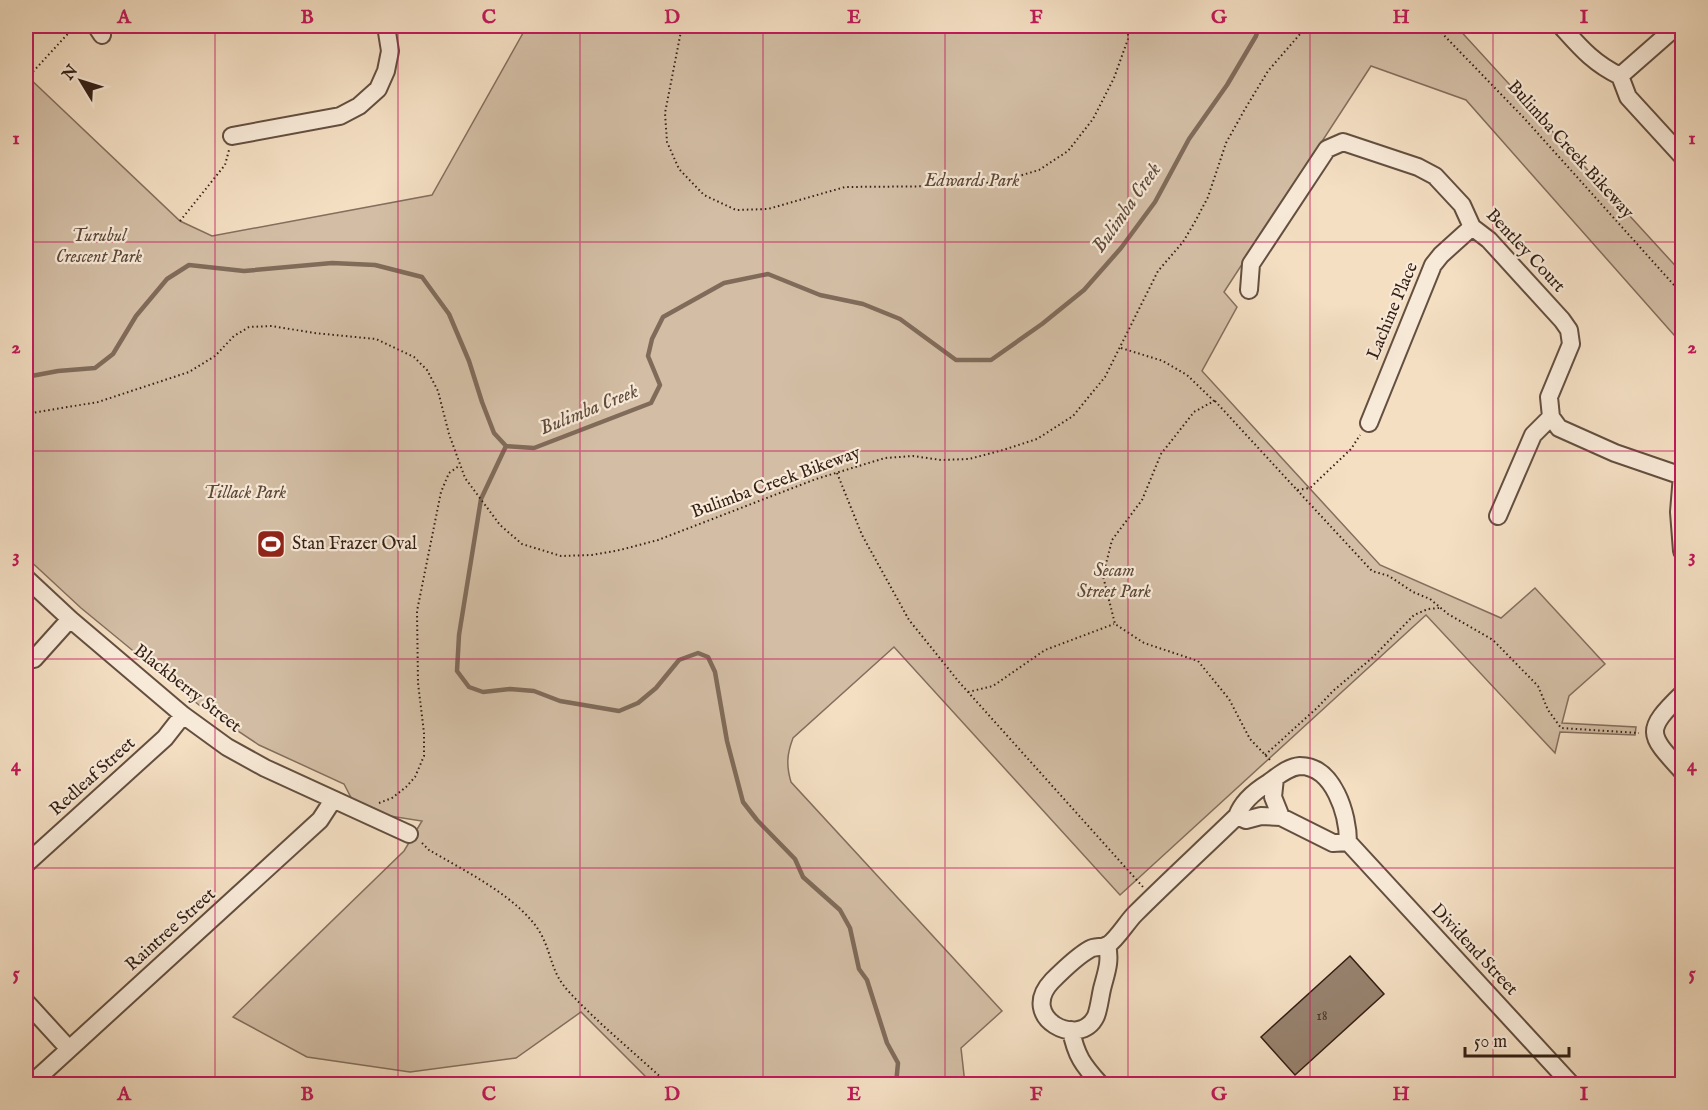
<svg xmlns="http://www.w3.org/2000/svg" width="1708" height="1110" font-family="'IM FELL English',serif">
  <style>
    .green { fill: #d3bea5; stroke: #846e5d; stroke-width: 1.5 }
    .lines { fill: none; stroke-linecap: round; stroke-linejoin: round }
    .stream { stroke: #806b5a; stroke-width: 4.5 }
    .building { fill: #98836f; stroke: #341f15; stroke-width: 1.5 }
    .minor-casing { stroke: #644f40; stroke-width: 20 }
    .path { stroke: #341f15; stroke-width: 2; stroke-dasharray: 1.5 3; stroke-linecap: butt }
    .minor { stroke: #f8ead8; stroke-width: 16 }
    .grid { fill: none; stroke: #c2185b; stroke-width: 1.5; stroke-opacity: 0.55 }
    .labels { text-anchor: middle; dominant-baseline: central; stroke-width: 4.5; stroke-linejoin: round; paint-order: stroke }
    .number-label { font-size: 15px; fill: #4d382c }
    .street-label { font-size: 18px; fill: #341f15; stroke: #f8ead8 }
    .park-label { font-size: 18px; font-style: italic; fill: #5c4739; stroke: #f8ead8 }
    .poi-label { font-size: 18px; fill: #341f15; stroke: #f8ead8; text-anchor: start }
    .water-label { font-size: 20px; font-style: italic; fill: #604b3d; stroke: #f8ead8 }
    .neatline { fill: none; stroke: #c2185b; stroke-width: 2 }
    .grid-label { font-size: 20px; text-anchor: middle; font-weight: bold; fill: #c2185b }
  </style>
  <rect width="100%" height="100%" fill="#f4dfc3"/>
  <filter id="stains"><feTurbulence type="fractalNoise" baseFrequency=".00333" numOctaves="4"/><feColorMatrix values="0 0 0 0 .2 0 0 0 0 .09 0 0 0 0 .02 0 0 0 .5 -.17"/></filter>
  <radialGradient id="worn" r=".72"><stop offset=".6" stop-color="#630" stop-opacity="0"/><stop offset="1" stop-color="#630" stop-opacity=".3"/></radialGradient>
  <path class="green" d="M527,26H1456L1682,273V344L1466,100L1371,66L1224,292L1237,307L1202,371L1380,565L1501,618L1535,588L1605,664L1569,696L1562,723L1636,727L1635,735L1560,732L1555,753L1426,615L1120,895L894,647L793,738C787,754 786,765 791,782L1002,1011L961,1048L965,1084H653L581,1012L516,1058L410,1072L307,1057L233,1017L404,851L422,821L358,811L344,784L259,745L199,705L81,608L26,557V75L180,221L212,236L432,195Z"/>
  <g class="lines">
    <path class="stream" d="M26,377L58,371L95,368L113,354L136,316L167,279L189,265L244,271L332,263L375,265L422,277L449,314L469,361L482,402L494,433L506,446L534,448L651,403L660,385L648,356L652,339L663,317L724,283L768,274L820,295L863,304L900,319L956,360H991L1042,324L1084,290L1121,248L1155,202L1189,139L1227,85L1256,36L1259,26
      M506,446L481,499L459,635L457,671L469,687L483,692L510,689L534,691L560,701L619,711L638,703L656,688L679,660L698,653L708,657L715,672L727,741L743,802L757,820L795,859L803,877L840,910L850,928L859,969L867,980L887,1043L898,1063L896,1084"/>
  </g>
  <path class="building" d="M1350,956L1384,994L1295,1075L1261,1037Z"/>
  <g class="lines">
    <g class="minor-casing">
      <path id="minor" d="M96,26L102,35
        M1561,26C1580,47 1593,63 1620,76L1628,97L1682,156
        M1620,76L1677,26
        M232,136L340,116L359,106L378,89L386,71L390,51L386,26
        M1249,290L1251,264L1327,149L1343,142L1418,167L1435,176L1462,205L1472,227L1489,240L1562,320L1569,330L1571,344L1549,397L1551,417L1559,428L1615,453L1682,476
        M1369,423L1433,265L1441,255L1472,227
        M1682,475L1679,512L1682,551
        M1498,516L1533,435L1551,417
        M26,578L70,619L183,715L227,747L265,768L409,834
        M34,659L70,619
        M1682,694C1644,731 1648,734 1682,771
        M1275,778L1273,797L1281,817
        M1237,816L1246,820L1261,816L1281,817L1333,843L1348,842
        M26,864L165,738L183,715
        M1107,945C1111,962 1106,973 1102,989C1100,998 1099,1008 1096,1016C1080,1050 1017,1018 1052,981C1061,972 1079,955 1090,949C1095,946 1103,948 1108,945C1117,939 1127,922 1135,914C1168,881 1203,849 1237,816C1242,802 1255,791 1268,783C1278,776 1288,767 1300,766C1334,766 1348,815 1348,842L1571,1084
        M26,1002L69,1049
        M1071,1030C1076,1056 1083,1065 1100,1084
        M31,1084L320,820L333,800"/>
    </g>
    <path class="path" d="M682,26L665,113L667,142L679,169L704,195L736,210L768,209L845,187L963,186L1002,181L1039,170L1068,151L1093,119L1114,78L1128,39V26
      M1435,26L1524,118L1682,294
      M30,75L75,26
      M180,221L225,165L229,150
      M1121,348L1163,361L1187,375L1214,401L1194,412L1161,454L1142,500L1112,540L1103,576L1115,624L1144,643L1198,661L1229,699L1250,739L1270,760
      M1215,401L1297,490L1310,488L1351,449L1360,435
      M26,414L98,402L189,372L215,356L234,336L249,327L272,326L314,333L376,339L414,357L427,370L438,391L449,434L465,478L500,525L522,544L561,556L592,555L620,550L658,540L816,479L885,458L913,456L941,460L969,459L1003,450L1037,439L1073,416L1105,377L1158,271L1183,242L1196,220L1208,197L1226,143L1245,109L1268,71L1307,26
      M837,473L862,535L909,620L959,682L1143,887
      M1297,490L1372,571L1389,576L1413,592L1430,599L1448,614L1493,640L1538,686L1548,710L1561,728L1639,733
      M968,692L993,686L1045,650L1114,624
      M1265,755L1318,707L1333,691L1372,658L1414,615L1428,609L1439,608
      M379,803L392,798L406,787L415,777L424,756V733L418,683L417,611L441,492L449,473L459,466
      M422,843L429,850C463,870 523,899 542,936C553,958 551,973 570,993C600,1025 636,1054 668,1084"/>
    <use href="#minor" class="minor"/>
  </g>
  <path class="grid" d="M215,26V1084M398,26V1084M580,26V1084M763,26V1084M945,26V1084M1128,26V1084M1310,26V1084M1493,26V1084M26,242H1682M26,451H1682M26,659H1682M26,868H1682"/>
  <defs>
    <g id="stadium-square" transform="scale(1.5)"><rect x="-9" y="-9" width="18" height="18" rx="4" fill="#8f2418" stroke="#f8ead8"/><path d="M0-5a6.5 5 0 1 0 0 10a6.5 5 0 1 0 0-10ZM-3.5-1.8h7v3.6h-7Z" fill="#fff"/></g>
  </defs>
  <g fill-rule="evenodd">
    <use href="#stadium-square" x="271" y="544"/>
  </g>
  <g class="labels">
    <g class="number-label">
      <text x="1322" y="1015">18</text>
    </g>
    <g class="street-label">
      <text transform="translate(1570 150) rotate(48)">Bulimba Creek Bikeway</text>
      <text transform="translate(1525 251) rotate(47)">Bentley Court</text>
      <text transform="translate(1393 311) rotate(-67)">Lachine Place</text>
      <text transform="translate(776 483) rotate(-20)">Bulimba Creek Bikeway</text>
      <text transform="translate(187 689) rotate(38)">Blackberry Street</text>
      <text transform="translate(93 777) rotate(-42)">Redleaf Street</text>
      <text transform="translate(171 930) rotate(-42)">Raintree Street</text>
      <text transform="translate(1474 950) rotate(47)">Dividend Street</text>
    </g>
    <g class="park-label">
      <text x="972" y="181">Edwards Park</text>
      <text x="99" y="236">Turubul<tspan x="99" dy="21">Crescent Park</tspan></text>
      <text x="245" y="493">Tillack Park</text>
      <text x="1114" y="571">Secam<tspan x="1114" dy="21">Street Park</tspan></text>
    </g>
    <g class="poi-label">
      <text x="292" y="544">Stan Frazer Oval</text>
    </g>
    <g class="water-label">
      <text transform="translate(1127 208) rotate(-55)">Bulimba Creek</text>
      <text transform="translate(589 410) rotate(-22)">Bulimba Creek</text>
    </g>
  </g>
  <rect width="1708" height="1110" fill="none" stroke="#f4dfc3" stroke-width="66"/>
  <g transform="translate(81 81) rotate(308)" stroke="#f8ead8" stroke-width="4.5" paint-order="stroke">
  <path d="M0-4.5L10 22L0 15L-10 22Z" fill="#341f15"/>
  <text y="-9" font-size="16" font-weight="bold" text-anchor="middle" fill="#341f15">N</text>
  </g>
  <path d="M1465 1047v9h104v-9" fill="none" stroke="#341f15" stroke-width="3"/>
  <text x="1474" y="1047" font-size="18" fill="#341f15" stroke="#f8ead8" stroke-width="4.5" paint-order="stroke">50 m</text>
  <rect x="33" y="33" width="1642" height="1044" class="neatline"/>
  <g class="grid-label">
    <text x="124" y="23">A</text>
    <text x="307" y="23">B</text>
    <text x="489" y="23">C</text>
    <text x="672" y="23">D</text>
    <text x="854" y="23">E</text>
    <text x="1036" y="23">F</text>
    <text x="1219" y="23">G</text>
    <text x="1401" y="23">H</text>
    <text x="1584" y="23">I</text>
    <text x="16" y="144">1</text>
    <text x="1692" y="144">1</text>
    <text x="16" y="353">2</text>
    <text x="1692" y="353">2</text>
    <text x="16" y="562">3</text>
    <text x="1692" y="562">3</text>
    <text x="16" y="771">4</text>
    <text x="1692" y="771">4</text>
    <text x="16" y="979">5</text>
    <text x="1692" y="979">5</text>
    <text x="124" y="1100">A</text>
    <text x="307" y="1100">B</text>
    <text x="489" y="1100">C</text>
    <text x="672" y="1100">D</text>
    <text x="854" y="1100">E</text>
    <text x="1036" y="1100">F</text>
    <text x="1219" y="1100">G</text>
    <text x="1401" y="1100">H</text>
    <text x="1584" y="1100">I</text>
  </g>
  <rect width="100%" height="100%" filter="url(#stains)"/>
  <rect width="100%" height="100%" fill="url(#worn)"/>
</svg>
